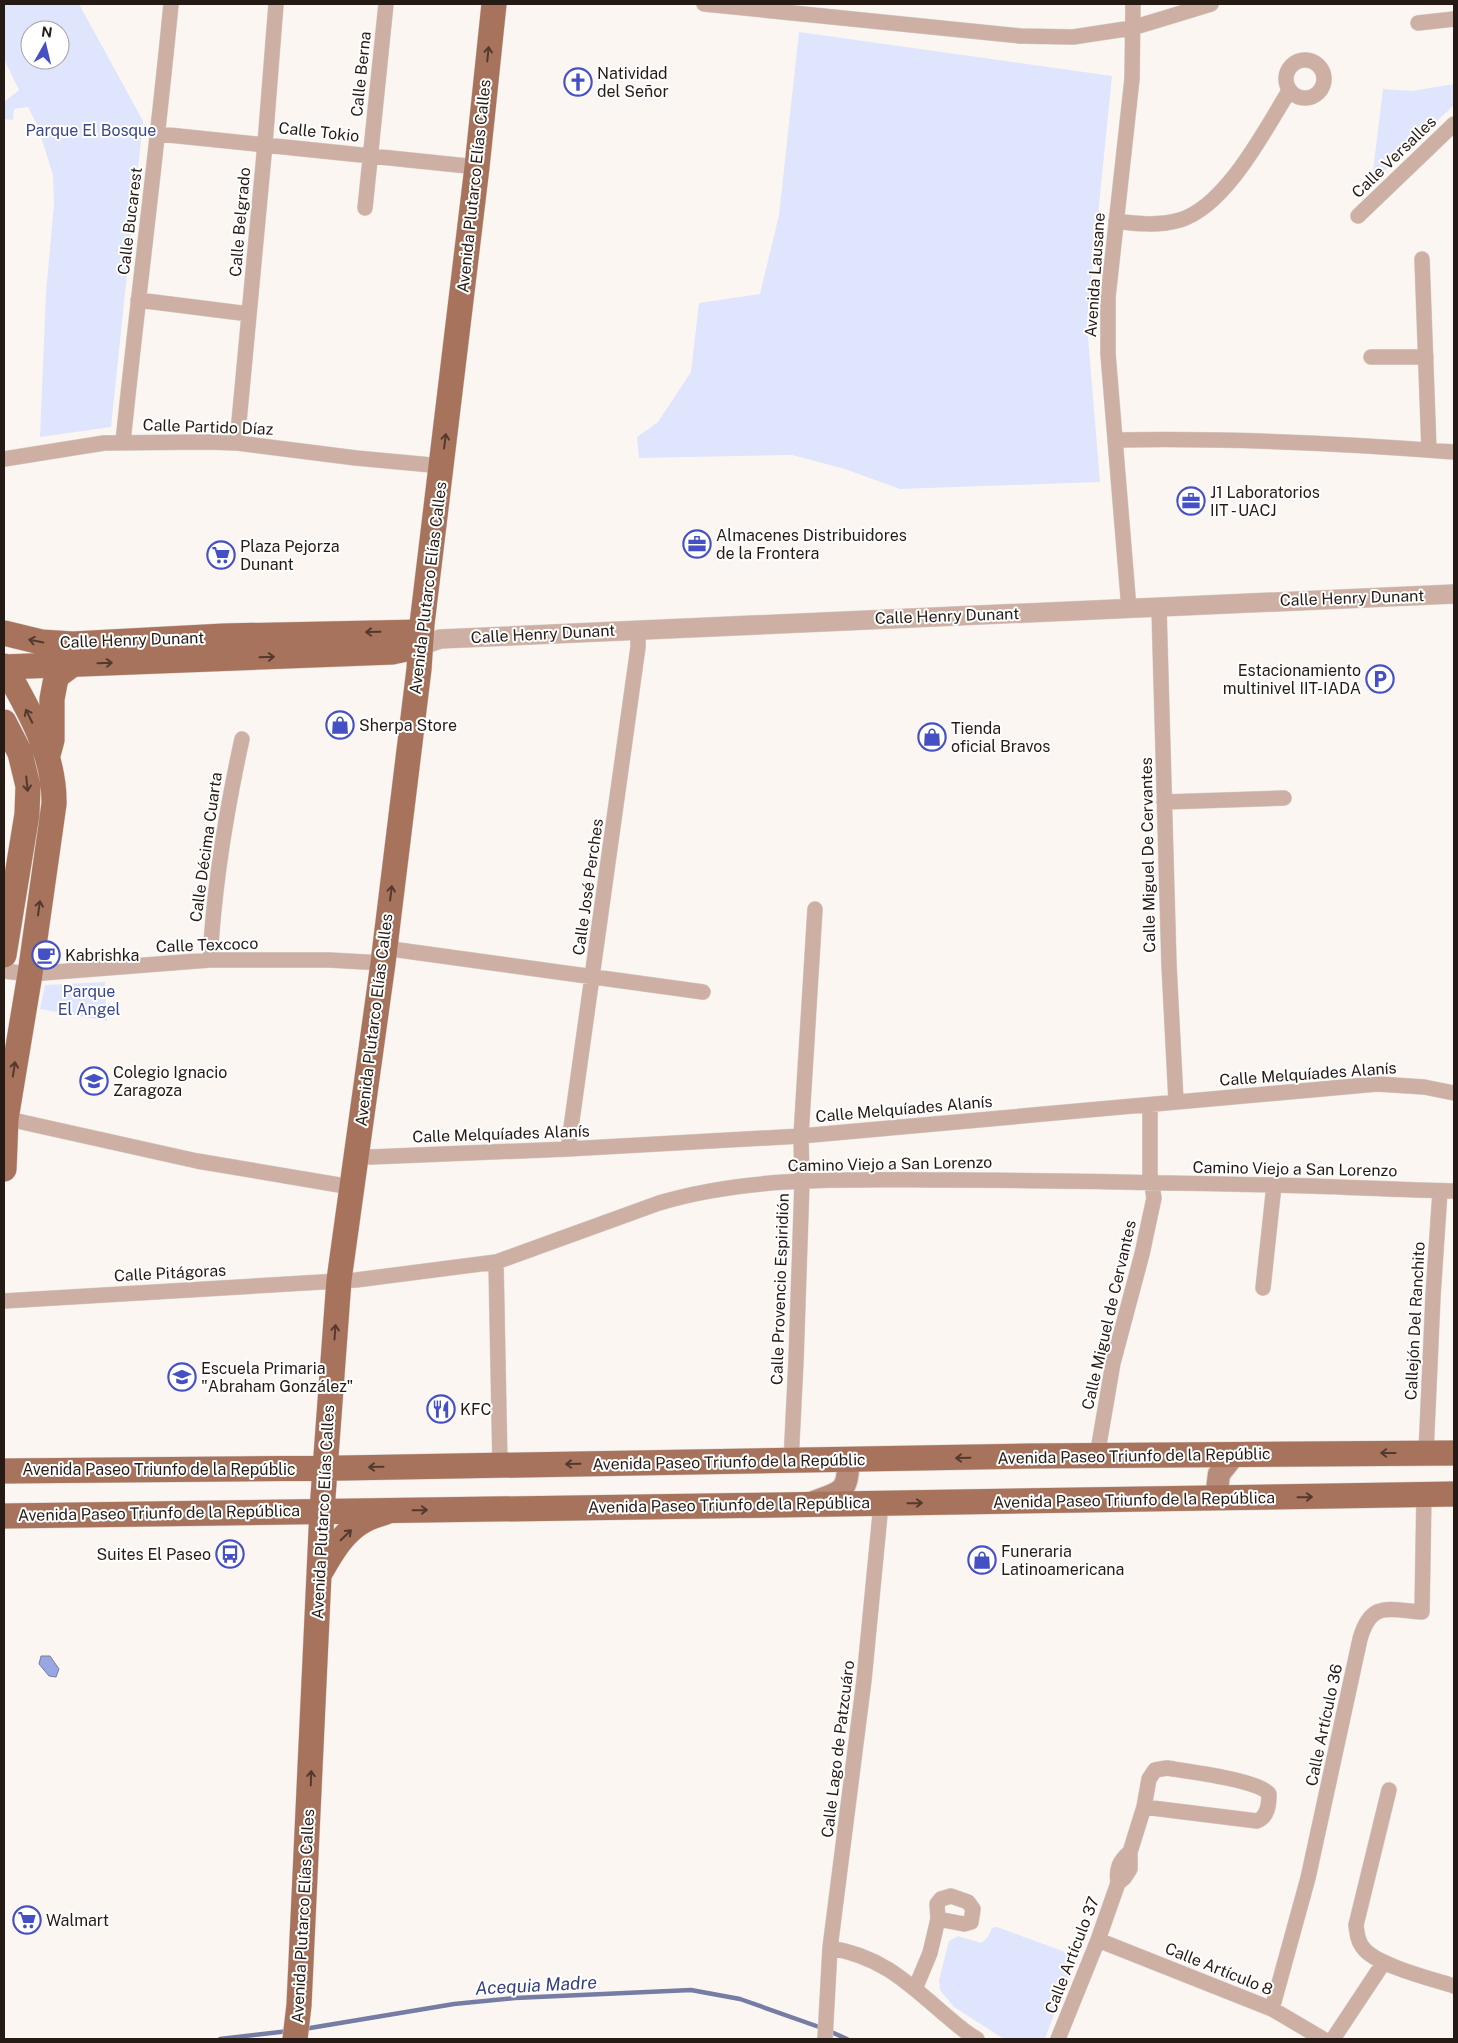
<svg xmlns="http://www.w3.org/2000/svg" width="1458" height="2043" font-family="'Public Sans',sans-serif">
  <style>
    .green { fill: #dee5fc; fill-rule: evenodd }
    .water { fill: #98a7e2; stroke: #767da4 }
    .lines { fill: none; stroke-linecap: round; stroke-linejoin: round }
    .stream { stroke: #767da4; stroke-width: 4.5 }
    .minor-casing { stroke: #dad3cf; stroke-width: 16 }
    .tertiary-casing { stroke: #dad3cf; stroke-width: 20 }
    .secondary-casing { stroke: #dad3cf; stroke-width: 24 }
    .primary-casing { stroke: #dad3cf; stroke-width: 26 }
    .minor { stroke: #cdb0a3; stroke-width: 15 }
    .tertiary { stroke: #cdb0a3; stroke-width: 19 }
    .secondary { stroke: #b78c7a; stroke-width: 22 }
    .primary { stroke: #a7735c; stroke-width: 25 }
    .oneway { stroke: #53392e }
    .labels { text-anchor: middle; dominant-baseline: central; stroke-width: 4; stroke-linejoin: round; paint-order: stroke }
    .poi-label { font-size: 16px; fill: #261a15; stroke: #fff; text-anchor: start }
    .street-label { font-size: 16px; fill: #261a15; stroke: #fff }
    .park-label { font-size: 16px; fill: #3b478d; stroke: #fff }
    .water-label { font-size: 18px; font-style: italic; fill: #323d83; stroke: #fff }
  </style>
  <rect width="100%" height="100%" fill="#fcf6f3"/>
  <path class="green" d="M4,4H79L143,121L111,427L40,437L46,293L54,204L53,175L38,127L28,107L14,109L13,120L4,119V102L19,90L4,59ZM30,30H60V60H30Z
    M799,32L1112,76L1087,325L1100,482L900,489L845,469L792,455L639,458L637,437L658,422L691,372L699,303L760,294L779,215Z
    M1454,84V105L1379,176L1373,171L1383,89L1412,91Z
    M105,982L107,1021L40,1009L45,985Z
    M997,1927L1076,1956L1045,2039H1004L954,2007L940,1990L939,1980L949,1941L958,1936L981,1943L987,1938L992,1928Z"/>
  <path class="water" d="M41,1656H50L59,1669L56,1677L49,1676L39,1664Z"/>
  <g class="lines">
    <path class="stream" d="M304,2029L454,2004L515,1998L691,1990L740,1999L822,2028
      M829,2031L847,2039
      M220,2039L289,2031"/>
    <g class="minor-casing">
      <path id="minor" d="M704,4L1020,36L1073,37L1132,28L1211,4
        M1418,23L1454,19
        M1286 79a19 19 0 1 1 38 0a19 19 0 1 1-38 0Z
        M159,134L477,167
        M365,208L386,4
        M1358,216L1454,124
        M1116,221C1137,224 1159,226 1180,220C1226,206 1265,130 1289,91
        M1422,259L1429,450
        M138,300L249,314
        M1371,357H1426
        M1115,440C1229,438 1341,443 1454,452
        M123,442C138,296 157,150 171,4
        M237,443L265,144L276,4
        M4,459L104,443L208,442L237,443L356,458L442,466
        M1159,608L1169,965L1176,1101
        M1129,609L1108,354V297L1132,79L1133,4
        M1164,802L1284,798
        M384,948L703,992
        M210,960C214,885 226,812 242,739
        M4,971L30,974L210,960H329L383,963
        M4,1118L197,1161L351,1187
        M568,1149L638,647V629
        M356,1155L371,1157L568,1149L801,1136L1377,1084L1424,1087L1454,1093
        M496,1262L500,1465
        M1263,1288L1274,1185
        M4,1301L356,1280L496,1262L659,1203C753,1175 853,1180 950,1180C1058,1180 1166,1183 1274,1185C1334,1186 1394,1190 1454,1191
        M1426,1453L1433,1296L1440,1191
        M1097,1456L1113,1363L1142,1254L1154,1198L1150,1174V1105
        M791,1461L796,1361L802,1182L801,1136L815,909
        M1389,1790L1356,1925C1357,1934 1358,1943 1365,1950C1380,1966 1432,1979 1454,1986
        M1118,1883L1124,1878L1130,1869V1852L1144,1807L1149,1779L1155,1770L1167,1768C1186,1771 1259,1780 1269,1794C1269,1804 1268,1817 1257,1821L1144,1807
        M951,1896L968,1902L973,1909L971,1922L964,1924L938,1919L937,1904L941,1899Z
        M1098,1940L1272,2009L1323,2039
        M830,1948C880,1956 906,1981 943,2013C954,2022 964,2032 977,2039
        M915,1989L930,1953L938,1919
        M1272,2009L1308,1878L1360,1639C1371,1600 1389,1610 1422,1612L1424,1494
        M825,2039L830,1948L864,1680L881,1504
        M1058,2039L1098,1940L1118,1883C1116,1869 1119,1861 1130,1852
        M1333,2039L1384,1962"/>
    </g>
    <g class="tertiary-casing">
      <path id="tertiary" d="M420,646L440,639L1454,594"/>
    </g>
    <g class="secondary-casing">
      <path id="secondary" d="M1216,1498L1219,1474L1235,1454
        M811,1503C840,1492 849,1494 848,1460"/>
    </g>
    <g class="primary-casing">
      <path id="primary" d="M4,633L41,642L73,644L224,636L421,632
        M4,666C28,708 55,754 54,804L30,974L6,1119L4,1169
        M4,667L392,652L420,646
        M4,722L20,753L28,786L27,814L4,955
        M48,755L52,740V699L55,683L57,676L72,665
        M4,1471L344,1468L1031,1456L1454,1453
        M4,1516C487,1508 971,1504 1454,1494
        M320,1573C331,1554 343,1532 363,1521C370,1517 378,1515 386,1512
        M295,2039L299,2005L322,1510L339,1280L383,963L419,669L422,624L477,167L494,4"/>
    </g>
    <use href="#minor" class="minor"/>
    <use href="#tertiary" class="tertiary"/>
    <use href="#secondary" class="secondary"/>
    <use href="#primary" class="primary"/>
  </g>
  <defs><path id="oneway-shaft" d="M-6 0H5M1.5-3L5.5 0L1.5 3" fill="none" stroke-width="1.6" stroke-linecap="round" stroke-linejoin="round" transform="scale(1.25)"/></defs>
  <g class="oneway">
    <use href="#oneway-shaft" transform="translate(488 54) rotate(-84)"/>
    <use href="#oneway-shaft" transform="translate(445 441) rotate(-83)"/>
    <use href="#oneway-shaft" transform="translate(373 632) rotate(179)"/>
    <use href="#oneway-shaft" transform="translate(36 641) rotate(-169)"/>
    <use href="#oneway-shaft" transform="translate(267 657) rotate(-2)"/>
    <use href="#oneway-shaft" transform="translate(105 663) rotate(-2)"/>
    <use href="#oneway-shaft" transform="translate(29 716) rotate(-116)"/>
    <use href="#oneway-shaft" transform="translate(27 784) rotate(84)"/>
    <use href="#oneway-shaft" transform="translate(391 893) rotate(-83)"/>
    <use href="#oneway-shaft" transform="translate(39 908) rotate(-82)"/>
    <use href="#oneway-shaft" transform="translate(14 1069) rotate(-81)"/>
    <use href="#oneway-shaft" transform="translate(335 1332) rotate(-86)"/>
    <use href="#oneway-shaft" transform="translate(1388 1453) rotate(180)"/>
    <use href="#oneway-shaft" transform="translate(963 1458) rotate(179)"/>
    <use href="#oneway-shaft" transform="translate(573 1464) rotate(179)"/>
    <use href="#oneway-shaft" transform="translate(376 1467) rotate(179)"/>
    <use href="#oneway-shaft" transform="translate(1305 1497) rotate(-1)"/>
    <use href="#oneway-shaft" transform="translate(915 1503) rotate(-1)"/>
    <use href="#oneway-shaft" transform="translate(420 1510) rotate(-1)"/>
    <use href="#oneway-shaft" transform="translate(346 1535) rotate(-44)"/>
    <use href="#oneway-shaft" transform="translate(311 1778) rotate(-88)"/>
  </g>
  <defs>
    <g id="church-ring" transform="scale(1.4375)"><circle r="9.5" fill="#fff" stroke="#4450c4" stroke-width="1.5"/><path d="M-1.2-6h2.4v3.5h3.3v2.4h-3.3V6h-2.4V-.1h-3.3v-2.4h3.3Z" fill="#4450c4"/></g>
    <g id="office-ring" transform="scale(1.4375)"><circle r="9.5" fill="#fff" stroke="#4450c4" stroke-width="1.5"/><path d="M-6-3h4V-5.5h4V-3h4V5H-6ZM-1-4.5V-3h2v-1.5ZM-6 0V1H6V0Z" fill="#4450c4"/></g>
    <g id="supermarket-ring" transform="scale(1.4375)"><circle r="9.5" fill="#fff" stroke="#4450c4" stroke-width="1.5"/><path d="M-6-5.5h2.5l.6 2H6L4.5 2H-2.5L-4.4-4H-6ZM-1.5 3.2a1.3 1.3 0 1 0 .1 0ZM3 3.2a1.3 1.3 0 1 0 .1 0Z" fill="#4450c4"/></g>
    <g id="parking-ring" transform="scale(1.4375)"><circle r="9.5" fill="#fff" stroke="#4450c4" stroke-width="1.5"/><path d="M-3.5-5.5H1a3.5 3.5 0 0 1 0 7H-1V5.5H-3.5ZM-1-3.4V-.6H.8a1.4 1.4 0 0 0 0-2.8Z" fill="#4450c4"/></g>
    <g id="shop-ring" transform="scale(1.4375)"><circle r="9.5" fill="#fff" stroke="#4450c4" stroke-width="1.5"/><path d="M-5-2.5h2.3a2.7 3.5 0 0 1 5.4 0H5L5.5 6h-11ZM-1.5-2.5h3a1.5 2.3 0 0 0-3 0Z" fill="#4450c4"/></g>
    <g id="cafe-ring" transform="scale(1.4375)"><circle r="9.5" fill="#fff" stroke="#4450c4" stroke-width="1.5"/><path d="M-5.5-4.5H6V0H3Q3 3.5 0 3.5H-2.5Q-5.5 3.5-5.5 0ZM3-3.2v2h1.7v-2ZM-6 4.5H4V6H-6Z" fill="#4450c4"/></g>
    <g id="school-ring" transform="scale(1.4375)"><circle r="9.5" fill="#fff" stroke="#4450c4" stroke-width="1.5"/><path d="M0-5L7-2L0 1L-7-2ZM-4 1L0 2.5L4 1V4Q0 6-4 4Z" fill="#4450c4"/></g>
    <g id="restaurant-ring" transform="scale(1.4375)"><circle r="9.5" fill="#fff" stroke="#4450c4" stroke-width="1.5"/><path d="M-5-6h1v4h1v-4h1v4h1v-4h1v5L-1.5 .5V6h-2V.5L-5-1ZM5-6V6H3V1.5H1.5Q1.5-4 5-6Z" fill="#4450c4"/></g>
    <g id="bus-ring" transform="scale(1.4375)"><circle r="9.5" fill="#fff" stroke="#4450c4" stroke-width="1.5"/><path d="M-5-6H5V4H4V6H2V4H-2V6H-4V4H-5ZM-3.5-4V0h7V-4ZM-3.5 1.2v1.5H-2V1.2ZM2 1.2v1.5H3.5V1.2Z" fill="#4450c4"/></g>
  </defs>
  <g fill-rule="evenodd">
    <use href="#church-ring" x="578" y="82"/>
    <use href="#office-ring" x="1191" y="501"/>
    <use href="#office-ring" x="697" y="544"/>
    <use href="#supermarket-ring" x="221" y="555"/>
    <use href="#parking-ring" x="1380" y="679"/>
    <use href="#shop-ring" x="340" y="725"/>
    <use href="#shop-ring" x="932" y="737"/>
    <use href="#cafe-ring" x="46" y="955"/>
    <use href="#school-ring" x="94" y="1081"/>
    <use href="#school-ring" x="182" y="1377"/>
    <use href="#restaurant-ring" x="441" y="1409"/>
    <use href="#bus-ring" x="230" y="1554"/>
    <use href="#shop-ring" x="982" y="1560"/>
    <use href="#supermarket-ring" x="27" y="1920"/>
  </g>
  <g class="labels">
    <g class="poi-label">
      <text x="597" y="73">Natividad<tspan x="597" dy="18">del Señor</tspan></text>
      <text x="1210" y="492">J1 Laboratorios<tspan x="1210" dy="18">IIT - UACJ</tspan></text>
      <text x="716" y="535">Almacenes Distribuidores<tspan x="716" dy="18">de la Frontera</tspan></text>
      <text x="240" y="546">Plaza Pejorza<tspan x="240" dy="18">Dunant</tspan></text>
      <text x="1361" y="670" text-anchor="end">Estacionamiento<tspan x="1361" dy="18">multinivel IIT-IADA</tspan></text>
      <text x="359" y="725">Sherpa Store</text>
      <text x="951" y="728">Tienda<tspan x="951" dy="18">oficial Bravos</tspan></text>
      <text x="65" y="955">Kabrishka</text>
      <text x="113" y="1072">Colegio Ignacio<tspan x="113" dy="18">Zaragoza</tspan></text>
      <text x="201" y="1368">Escuela Primaria<tspan x="201" dy="18">"Abraham González"</tspan></text>
      <text x="460" y="1409">KFC</text>
      <text x="1001" y="1551">Funeraria<tspan x="1001" dy="18">Latinoamericana</tspan></text>
      <text x="211" y="1554" text-anchor="end">Suites El Paseo</text>
      <text x="46" y="1920">Walmart</text>
    </g>
    <g class="street-label">
      <text transform="translate(361 74) rotate(-84)">Calle Berna</text>
      <text transform="translate(319 132) rotate(6)">Calle Tokio</text>
      <text transform="translate(1394 157) rotate(-44)">Calle Versalles</text>
      <text transform="translate(474 186) rotate(-84)">Avenida Plutarco Elías Calles</text>
      <text transform="translate(130 221) rotate(-83)">Calle Bucarest</text>
      <text transform="translate(240 222) rotate(-85)">Calle Belgrado</text>
      <text transform="translate(1095 275) rotate(-86)">Avenida Lausane</text>
      <text transform="translate(208 427) rotate(2)">Calle Partido Díaz</text>
      <text transform="translate(428 588) rotate(-83)">Avenida Plutarco Elías Calles</text>
      <text transform="translate(1352 598) rotate(-2)">Calle Henry Dunant</text>
      <text transform="translate(947 616) rotate(-2)">Calle Henry Dunant</text>
      <text transform="translate(543 634) rotate(-3)">Calle Henry Dunant</text>
      <text transform="translate(132 640) rotate(-2)">Calle Henry Dunant</text>
      <text transform="translate(206 847) rotate(-82)">Calle Décima Cuarta</text>
      <text transform="translate(1148 855) rotate(-91)">Calle Miguel De Cervantes</text>
      <text transform="translate(588 887) rotate(-82)">Calle José Perches</text>
      <text transform="translate(207 945) rotate(-2)">Calle Texcoco</text>
      <text transform="translate(374 1020) rotate(-83)">Avenida Plutarco Elías Calles</text>
      <text transform="translate(1308 1074) rotate(-4)">Calle Melquíades Alanís</text>
      <text transform="translate(904 1109) rotate(-5)">Calle Melquíades Alanís</text>
      <text transform="translate(501 1134) rotate(-2)">Calle Melquíades Alanís</text>
      <text transform="translate(890 1164) rotate(-1)">Camino Viejo a San Lorenzo</text>
      <text transform="translate(1295 1169) rotate(1)">Camino Viejo a San Lorenzo</text>
      <text transform="translate(170 1273) rotate(-3)">Calle Pitágoras</text>
      <text transform="translate(780 1289) rotate(-88)">Calle Provencio Espiridión</text>
      <text transform="translate(1109 1315) rotate(-77)">Calle Miguel de Cervantes</text>
      <text transform="translate(1415 1321) rotate(-87)">Callejón Del Ranchito</text>
      <text transform="translate(1134 1456) rotate(-1)">Avenida Paseo Triunfo de la Repúblic</text>
      <text transform="translate(729 1462) rotate(-1)">Avenida Paseo Triunfo de la Repúblic</text>
      <text x="159" y="1469">Avenida Paseo Triunfo de la Repúblic</text>
      <text transform="translate(1134 1500) rotate(-1)">Avenida Paseo Triunfo de la República</text>
      <text transform="translate(729 1505) rotate(-1)">Avenida Paseo Triunfo de la República</text>
      <text transform="translate(323 1512) rotate(-87)">Avenida Plutarco Elías Calles</text>
      <text transform="translate(159 1513) rotate(-1)">Avenida Paseo Triunfo de la República</text>
      <text transform="translate(1324 1725) rotate(-78)">Calle Artículo 36</text>
      <text transform="translate(838 1749) rotate(-83)">Calle Lago de Patzcuáro</text>
      <text transform="translate(303 1916) rotate(-87)">Avenida Plutarco Elías Calles</text>
      <text transform="translate(1072 1955) rotate(-69)">Calle Artículo 37</text>
      <text transform="translate(1219 1969) rotate(22)">Calle Artículo 8</text>
    </g>
    <g class="park-label">
      <text x="91" y="130">Parque El Bosque</text>
      <text x="89" y="991">Parque<tspan x="89" dy="18">El Angel</tspan></text>
    </g>
    <g class="water-label">
      <text transform="translate(536 1985) rotate(-3)">Acequia Madre</text>
    </g>
  </g>
  <rect width="1458" height="2043" fill="none" stroke="#261a15" stroke-width="10"/>
  <g transform="translate(45 45) rotate(8)"><circle r="24" fill="#ffffff" stroke="#a8a3a1"/>
  <path d="M0-4L9 19L0 12L-9 19Z" fill="#4450c4"/>
  <text y="-8" font-size="14" font-weight="bold" text-anchor="middle" fill="#261a15">N</text>
  </g>
</svg>
